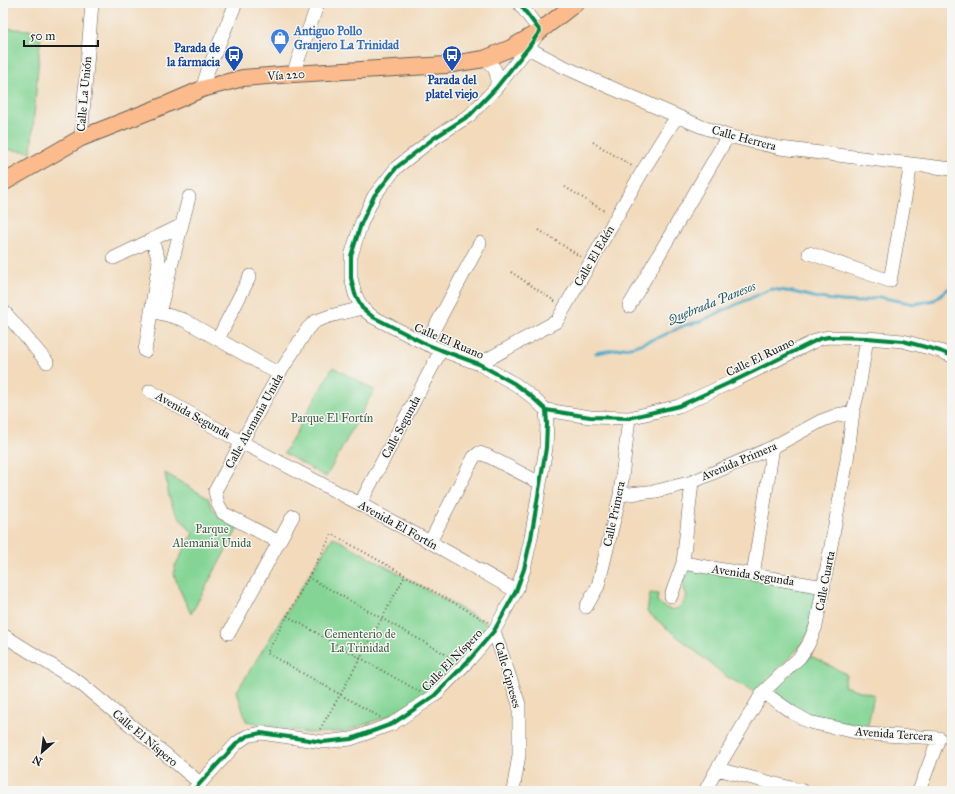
<svg xmlns="http://www.w3.org/2000/svg" width="955" height="794" font-family="'IM FELL Great Primer',serif">
  <style>
    .green { fill: #84d595; stroke: #507858 }
    .lines { fill: none; stroke-linecap: round; stroke-linejoin: round }
    .stream { stroke: #44a7c4; stroke-width: 3 }
    .minor-casing { stroke: #675e54; stroke-width: 14 }
    .major-casing { stroke: #675e54; stroke-width: 18 }
    .path { stroke: #675e54; stroke-width: 2; stroke-dasharray: 1 3; stroke-linecap: butt }
    .minor { stroke: #fff; stroke-width: 13 }
    .major { stroke: #fbbb8c; stroke-width: 16 }
    .cycleway-casing { stroke: #f6f6f2; stroke-width: 6 }
    .cycleway { stroke: #00873e; stroke-width: 4 }
    .labels { text-anchor: middle; dominant-baseline: central; stroke-width: 3; stroke-linejoin: round; paint-order: stroke }
    .shop-label { font-size: 12px; font-weight: bold; fill: #366cbe; stroke: #f6f6f2; text-anchor: start }
    .transit-label { font-size: 12px; font-weight: bold; fill: #164399; stroke: #f6f6f2; text-anchor: end }
    .street-label { font-size: 12px; fill: #1c1c1c; stroke: #f6f6f2 }
    .park-label { font-size: 12px; fill: #405d46; stroke: #f6f6f2 }
    .water-label { font-size: 13px; font-style: italic; fill: #2e5b68; stroke: #f6f6f2 }
  </style>
  <rect width="100%" height="100%" fill="#f6f6f2"/>
  <filter id="ink" filterUnits="userSpaceOnUse"><feTurbulence type="fractalNoise" baseFrequency=".025" numOctaves="2"/><feDisplacementMap in="SourceGraphic" scale="8" xChannelSelector="R" yChannelSelector="G"/><feConvolveMatrix kernelMatrix="1 2 1 2 8 2 1 2 1" color-interpolation-filters="sRGB"/></filter>
  <filter id="wash" filterUnits="userSpaceOnUse"><feTurbulence type="fractalNoise" baseFrequency=".012" numOctaves="4" result="noise"/><feDisplacementMap in="SourceGraphic" scale="16" xChannelSelector="R" yChannelSelector="G"/><feGaussianBlur stdDeviation="0.9" result="paint"/><feColorMatrix in="noise" values="0 0 0 0 0 0 0 0 0 0 0 0 0 0 0 0 0 1.4 0 .05"/><feComposite in="paint" operator="in"/></filter>
  <g filter="url(#wash)">
    <rect width="100%" height="100%" fill="#f2dabb"/>
    <path class="green" d="M3,28L41,31L31,152L3,149Z
      M333,367L374,390L326,477L284,453Z
      M165,473L208,498L213,509L218,515L238,528L191,614L178,586L174,574L175,566L193,533L175,512L169,497Z
      M333,537L490,625L430,692L386,717L343,732L307,733L246,721L237,691Z
      M687,569L819,590L811,628L799,648L755,692L727,677L647,612L650,593L658,594L657,601C669,613 680,613 687,596L682,584Z
      M811,656L846,674L844,686L874,695L868,725L821,721L795,709L779,698L777,692L778,686L786,678Z"/>
    <g class="lines">
      <path class="stream" d="M596,353L635,346L662,336L685,325L699,322L720,312L771,289L793,292L818,298L842,301L859,302L879,297L915,304L934,300L952,286"/>
    </g>
  </g>
  <g filter="url(#ink)">
    <g class="lines">
      <g class="minor-casing">
        <path id="minor" d="M519,3L540,31L528,48L496,88L470,115L434,138L397,167L374,196L361,224L351,256V278L355,294L362,308L373,317L426,344L441,350L479,364L515,384L531,396L546,410L590,417L629,418L679,406L740,378L819,339L828,337L867,338L903,341L940,351L952,356
          M528,48L560,65L591,79L700,126L728,136L780,148L952,169
          M484,59C496,67 499,74 496,88
          M293,74L318,3
          M202,89L208,70L236,3
          M81,138L92,3
          M809,253L890,281L911,164
          M114,258L182,225
          M629,306L728,136
          M3,310L47,362
          M151,311L171,316L184,320L279,374
          M159,313L189,197
          M218,339L250,276
          M426,344L480,243
          M145,351L159,261L152,240
          M479,364L557,321L642,172L677,116
          M150,391L241,442L360,504L430,542L516,591
          M620,495L657,491L692,482L773,447L821,421L837,415L853,412
          M360,504L441,350
          M279,542L223,513L218,504L215,491L279,374L308,328L316,321L330,316L362,308
          M430,542L474,457L479,453L488,456L540,483
          M683,563L824,587
          M753,575L773,447
          M671,596L683,563L692,482
          M586,607L598,586L620,495L629,418
          M494,631L519,704V755L513,791
          M229,633L293,516
          M3,635L80,683L200,783
          M763,692L793,713L809,722L865,734L939,738L919,791
          M717,769L803,791
          M193,791L237,743L247,736L261,733L323,742L351,739L392,724L434,696L470,659L494,631L516,591L524,569L531,538L546,448L547,424L546,410
          M705,791L717,769L763,692L800,657L808,645L816,626L847,460L853,412L859,388L867,338"/>
      </g>
      <g class="major-casing">
        <path id="major" d="M3,183L81,138L165,105L202,89L243,78L293,74L446,65L484,59L511,48L540,31L576,3"/>
      </g>
      <path class="path" d="M593,142L632,166
        M565,187L606,212
        M539,230L581,257
        M511,272L556,302
        M308,577L454,659
        M287,616L420,692
        M380,717L267,653L332,534L488,622
        M320,729L340,695L405,576"/>
      <use href="#minor" class="minor"/>
      <use href="#major" class="major"/>
      <g class="cycleway-casing">
        <path id="cycleway" d="M519,3L540,31L528,48L496,88L470,115L434,138L397,167L374,196L361,224L351,256V278L355,294L362,308L373,317L426,344L441,350L479,364L515,384L531,396L546,410L590,417L629,418L679,406L740,378L819,339L828,337L867,338L903,341L940,351L952,356
          M193,791L237,743L247,736L261,733L323,742L351,739L392,724L434,696L470,659L494,631L516,591L524,569L531,538L546,448L547,424L546,410"/>
      </g>
      <use href="#cycleway" class="cycleway"/>
    </g>
  </g>
  <defs>
    <g id="shop-pin" transform="scale(1)"><path d="M0 17L-7.5 6A9.5 9.5 0 1 1 7.5 6Z" fill="#3f7fe0" stroke="#f6f6f2"/><path d="M-5-2.5h2.3a2.7 3.5 0 0 1 5.4 0H5L5.5 6h-11ZM-1.5-2.5h3a1.5 2.3 0 0 0-3 0Z" fill="#fff"/></g>
    <g id="bus-pin" transform="scale(1)"><path d="M0 17L-7.5 6A9.5 9.5 0 1 1 7.5 6Z" fill="#1a4fb4" stroke="#f6f6f2"/><path d="M-5-6H5V4H4V6H2V4H-2V6H-4V4H-5ZM-3.5-4V0h7V-4ZM-3.5 1.2v1.5H-2V1.2ZM2 1.2v1.5H3.5V1.2Z" fill="#fff"/></g>
  </defs>
  <g fill-rule="evenodd">
    <use href="#shop-pin" x="280" y="38"/>
    <use href="#bus-pin" x="234" y="55"/>
    <use href="#bus-pin" x="452" y="55"/>
  </g>
  <g class="labels">
    <g class="shop-label">
      <text x="294" y="31">Antiguo Pollo<tspan x="294" dy="14">Granjero La Trinidad</tspan></text>
    </g>
    <g class="transit-label">
      <text x="220" y="48">Parada de<tspan x="220" dy="14">la farmacia</tspan></text>
      <text x="452" y="80" text-anchor="middle">Parada del<tspan x="452" dy="14">platel viejo</tspan></text>
    </g>
    <g class="street-label">
      <text transform="translate(286 75) rotate(-4)">Vía 220</text>
      <text transform="translate(84 94) rotate(-85)">Calle La Unión</text>
      <text transform="translate(744 138) rotate(15)">Calle Herrera</text>
      <text transform="translate(594 256) rotate(-60)">Calle El Edén</text>
      <text transform="translate(449 341) rotate(23)">Calle El Ruano</text>
      <text transform="translate(760 357) rotate(-26)">Calle El Ruano</text>
      <text transform="translate(193 415) rotate(29)">Avenida Segunda</text>
      <text transform="translate(254 421) rotate(-61)">Calle Alemania Unida</text>
      <text transform="translate(401 427) rotate(-62)">Calle Segunda</text>
      <text transform="translate(739 461) rotate(-23)">Avenida Primera</text>
      <text transform="translate(614 514) rotate(-78)">Calle Primera</text>
      <text transform="translate(398 525) rotate(29)">Avenida El Fortín</text>
      <text transform="translate(753 575) rotate(9)">Avenida Segunda</text>
      <text transform="translate(825 581) rotate(-79)">Calle Cuarta</text>
      <text transform="translate(452 660) rotate(-46)">Calle El Níspero</text>
      <text transform="translate(508 675) rotate(74)">Calle Cipreses</text>
      <text transform="translate(894 734) rotate(4)">Avenida Tercera</text>
      <text transform="translate(145 738) rotate(40)">Calle El Níspero</text>
    </g>
    <g class="park-label">
      <text x="332" y="418">Parque El Fortín</text>
      <text x="212" y="529">Parque<tspan x="212" dy="14">Alemania Unida</tspan></text>
      <text x="360" y="634">Cementerio de<tspan x="360" dy="14">La Trinidad</tspan></text>
    </g>
    <g class="water-label">
      <text transform="translate(712 303) rotate(-22)">Quebrada Panesos</text>
    </g>
  </g>
  <rect width="955" height="794" fill="none" stroke="#f6f6f2" stroke-width="16"/>
  <g transform="translate(42 752) rotate(208)" stroke="#f6f6f2" stroke-width="3" paint-order="stroke">
  <path d="M0-3L7 15L0 10L-7 15Z" fill="#1c1c1c"/>
  <text y="-6" font-size="11" font-weight="bold" text-anchor="middle" fill="#1c1c1c">N</text>
  </g>
  <path d="M24 40v6h74v-6" fill="none" stroke="#1c1c1c" stroke-width="2"/>
  <text x="30" y="40" font-size="12" fill="#1c1c1c" stroke="#f6f6f2" stroke-width="3" paint-order="stroke">50 m</text>
</svg>
